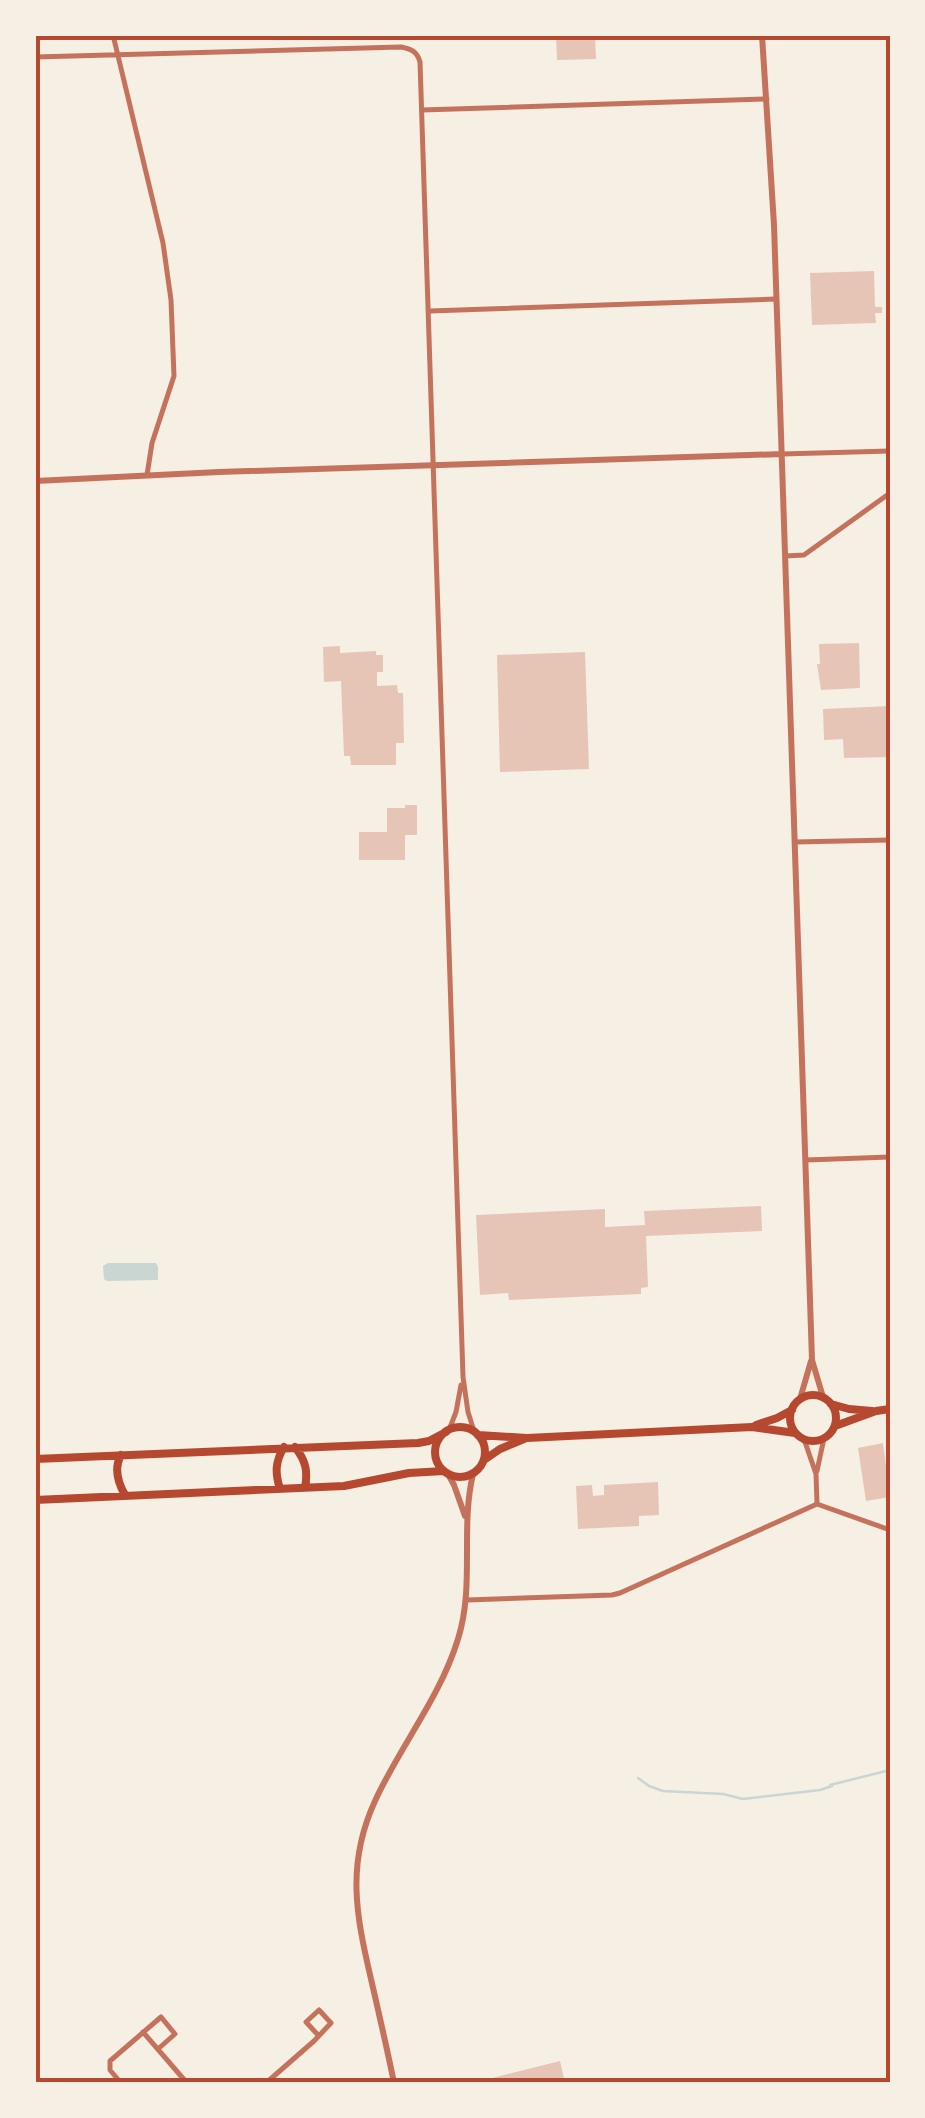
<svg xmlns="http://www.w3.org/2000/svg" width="925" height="2118" font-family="'Space Grotesk',sans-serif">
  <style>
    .water { fill: #c9d6d2 }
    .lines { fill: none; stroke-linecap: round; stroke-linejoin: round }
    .stream { stroke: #c9d6d2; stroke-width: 2.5 }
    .building { fill: #e6c5b7 }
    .minor { stroke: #c5725c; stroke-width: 5 }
    .tertiary { stroke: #c5725c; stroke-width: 6 }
    .secondary { stroke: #b5482f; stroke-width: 8 }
    .neatline { fill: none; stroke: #b5482f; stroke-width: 4 }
  </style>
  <rect width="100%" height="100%" fill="#f6efe4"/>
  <path class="water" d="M108,1263H156L158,1267V1280L107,1281L104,1279L103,1266Z"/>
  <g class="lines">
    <path class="stream" d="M638,1778L649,1786L663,1791L723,1794L743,1799L820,1790L832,1786L830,1785L890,1770"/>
  </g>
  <path class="building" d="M556,35H595L596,59L557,60Z
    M874,271L875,307H882V313H875L876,323L812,325L810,273Z
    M859,643L860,688L821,690L817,664H820L819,644Z
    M340,646V653L376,651V655H383V672H377V686L397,685L398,693H403L404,743H396V765H351L350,756H344L341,681L324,682L323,647Z
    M585,652L589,769L500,772L497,655Z
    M890,706V757L844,758L843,739L824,740L823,709Z
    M405,805H417V835H405V860H359V832H387V808H405Z
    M761,1206L762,1231L646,1236L648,1287L641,1288V1294L509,1300L508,1293L480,1295L476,1215L605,1209V1227L645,1225L644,1211Z
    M883,1443L890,1497L866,1501L858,1448Z
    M658,1482L659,1515L639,1516V1526L578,1529L576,1486L592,1485L593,1496L604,1495V1485Z
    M560,2061L565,2083H477L476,2082Z"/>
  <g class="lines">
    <path class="minor" d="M113,35L163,243L171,300L174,376L152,443L147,475
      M35,57L401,47C411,49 417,51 420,62L463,1377L468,1412L474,1431
      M422,110L767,99
      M430,311L776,299
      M782,454L890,451
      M785,556L804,555L890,493
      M795,842L890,840
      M806,1160L890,1157
      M449,1430L456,1412L461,1385
      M804,1439L816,1474L817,1504
      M817,1471L824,1438
      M467,1600L612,1595L620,1593L817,1504L890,1530
      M143,2032L187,2083
      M121,2083L110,2070V2061L161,2017L175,2034L158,2049
      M266,2083L314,2041L331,2023L319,2010L306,2022L318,2035"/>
    <path class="tertiary" d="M762,35L774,225L812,1360L823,1397
      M35,481L219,472L782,454
      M800,1399L811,1361
      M448,1474L454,1485L465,1516
      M394,2083C387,2048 379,2014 371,1979C356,1915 346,1864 375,1801C400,1746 440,1698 458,1639C475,1585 460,1529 473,1474"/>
    <path class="secondary" d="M790 1418a23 23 0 1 1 46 0a23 23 0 1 1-46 0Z
      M831,1404L849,1409L872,1411
      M756,1425L777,1418L792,1410
      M835,1426L876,1411L890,1409
      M435 1452a25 25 0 1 1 50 0a25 25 0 1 1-50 0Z
      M478,1435L527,1438L752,1427L795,1433
      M295,1447C306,1461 308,1471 305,1488
      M121,1455C114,1468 118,1483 125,1495
      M35,1459L418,1443L429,1441L446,1432
      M484,1460L500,1449L524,1439
      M280,1489C275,1473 275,1462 284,1447
      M35,1500L344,1486L409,1473L444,1471"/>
  </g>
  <rect width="925" height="2118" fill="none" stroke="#f6efe4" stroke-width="75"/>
  <rect x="38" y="38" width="850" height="2042" class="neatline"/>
</svg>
